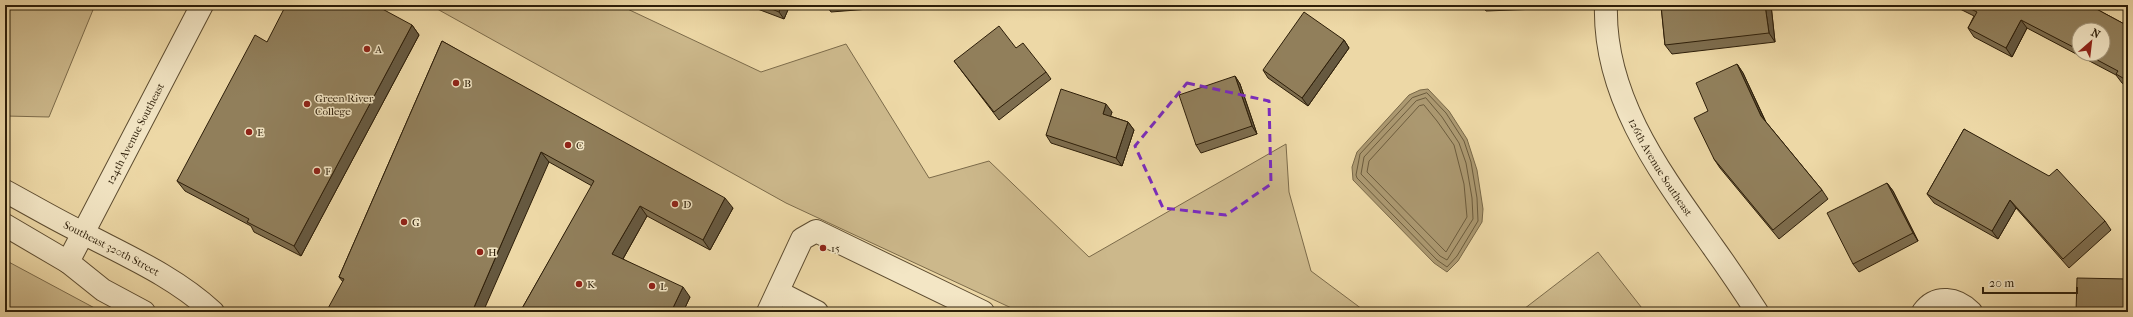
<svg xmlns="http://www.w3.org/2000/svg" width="2133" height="317" font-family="'IM FELL French Canon',serif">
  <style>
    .green { fill: #ccb88b; stroke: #7c6b4a }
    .water { fill: #ac9971; stroke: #796847 }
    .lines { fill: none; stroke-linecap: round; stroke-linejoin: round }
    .shore { stroke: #6c5c3d; stroke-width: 1 }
    .minor-casing { stroke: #5d4c30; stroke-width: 24 }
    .minor { stroke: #f3e6c5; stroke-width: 22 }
    .wall { fill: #7d6d4e; stroke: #2d1e09; fill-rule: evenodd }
    .shaded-wall { fill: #665940; stroke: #2d1e09 }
    .building { fill: #917f5b; stroke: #2d1e09 }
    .marked { fill: none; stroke: #7b2cbf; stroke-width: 3; stroke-dasharray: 8 5; stroke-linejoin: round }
    .poi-dot { fill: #8f2418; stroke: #f3e6c5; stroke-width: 1.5 }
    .labels { text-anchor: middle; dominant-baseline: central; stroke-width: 3; stroke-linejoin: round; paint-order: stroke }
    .poi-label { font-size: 11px; fill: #2d1e09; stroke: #f3e6c5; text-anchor: start }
    .street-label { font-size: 11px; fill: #2d1e09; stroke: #f3e6c5 }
  </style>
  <rect width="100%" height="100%" fill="#edd8a6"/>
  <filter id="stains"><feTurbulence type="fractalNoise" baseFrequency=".005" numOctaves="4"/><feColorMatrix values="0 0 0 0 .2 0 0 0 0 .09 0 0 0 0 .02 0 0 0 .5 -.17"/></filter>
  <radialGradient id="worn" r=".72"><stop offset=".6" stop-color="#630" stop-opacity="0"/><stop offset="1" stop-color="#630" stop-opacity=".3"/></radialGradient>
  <path class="green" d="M5,5H95L49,117L5,116Z
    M430,5H619L761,72L846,44L929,178L989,161L1089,257L1286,144L1289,192L1311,271L1366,312H1020L786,203Z
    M1598,252L1645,312H1520Z
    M5,260L102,312H5Z"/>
  <path class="water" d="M1428,89L1449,111L1467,139L1477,170L1483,209L1482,222L1458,261L1447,272L1434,263L1353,180L1352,167L1357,152L1409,95L1420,90Z"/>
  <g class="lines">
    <path class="shore" d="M1427,93L1446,113L1464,141L1471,162L1477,198L1478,221L1457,256L1447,267L1437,260L1357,178L1356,175L1360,154L1412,98Z
      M1426,98L1442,117L1459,143L1466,163L1472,198L1473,219L1447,260L1440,256L1361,174L1364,157L1416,101Z
      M1424,105L1437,121L1454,145L1464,184L1467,217L1446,252L1367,172L1369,161L1419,106Z"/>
    <g class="minor-casing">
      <g id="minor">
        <path id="s1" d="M1606,5C1603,98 1662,175 1713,247C1728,268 1743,290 1757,312"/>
        <path id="s2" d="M5,191C31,205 56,220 83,233C129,257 175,277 213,312"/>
        <path d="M5,225L68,262L103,290L144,312"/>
        <path id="s3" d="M68,262L202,5"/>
        <path d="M778,292L817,312"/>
        <path d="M768,312L802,239L816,231L983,312"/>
        <path d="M1923,312C1936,294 1957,298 1971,312"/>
      </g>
    </g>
    <use href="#minor" class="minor"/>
  </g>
  <path class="wall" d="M747,5H790L784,19Z
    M826,5H882V8L831,12Z
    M1481,5H1539V9L1486,11Z
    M1661,5H1771L1775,42L1672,54L1665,45Z
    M1952,5H2089L2128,26V87L2122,83L2116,75L2027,28L2012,57L1974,37L1968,28L1974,16ZM2079,30L2103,54H2079Z
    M412,25L419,35L301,256L254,232L251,226L185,191L177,181L267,42Z
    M1344,40L1349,48L1308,106L1268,78L1263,70Z
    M442,41L733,208L710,250L647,216L623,259L690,297L683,312H520L592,186L549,162L343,282L339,277Z
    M1016,48L1046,72L1051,79L999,120L954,61Z
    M1737,64L1743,73L1766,122L1822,190L1828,199L1779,239L1720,168L1714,159L1708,111Z
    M1235,76L1240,84L1257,134L1201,153L1196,145Z
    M1112,112L1110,116L1128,122L1134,130L1122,166L1051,143L1046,135Z
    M1964,129L2105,221L2111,230L2069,268L2016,208L1998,239L1934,203L1927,194Z
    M1887,183L1893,191L1918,241L1859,272L1853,264Z"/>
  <path class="shaded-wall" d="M781,5H790L784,19L779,12Z
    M1765,5H1771L1775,42L1769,33Z
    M2021,20L2027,28L2012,57L2006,48Z
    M412,25L419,35L301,256L294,246Z
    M1344,40L1349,48L1308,106L1302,98Z
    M1737,64L1743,73L1767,125L1761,116Z
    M1235,76L1240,84L1257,134L1252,126Z
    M1106,104L1112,112L1109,122L1103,114Z
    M1128,122L1134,130L1122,166L1116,158Z
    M541,152L549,162L483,312H472Z
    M1887,183L1893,191L1918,241L1913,233Z
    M725,198L733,208L710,250L703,240Z
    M2010,200L2016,208L1998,239L1992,231Z
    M640,206L647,216L620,264L612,254Z
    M683,287L690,297L683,312H671Z"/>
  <path class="building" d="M286,5H375L412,25L294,246L247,222L249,219L177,181L255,35L267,42Z
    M762,5H781L779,12Z
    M1661,5H1765L1769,33L1665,45Z
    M1963,5H2089L2128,26V81L2116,74L2118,71L2086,54H2103V30H2079V50L2021,20L2006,48L1968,28L1977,12Z
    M1304,12L1344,40L1302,98L1263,70Z
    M999,26L1016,48L1023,43L1046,72L994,112L954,61Z
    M442,41L725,198L703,240L640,206L612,254L683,287L671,312H520L594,181L541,152L472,312H326L344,279L339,277Z
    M1737,64L1761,116L1822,190L1773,230L1714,159L1694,118L1708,111L1696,83Z
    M1235,76L1252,126L1196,145L1179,95Z
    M1061,89L1106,104L1103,114L1128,122L1116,158L1046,135Z
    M1964,129L2049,176L2057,169L2105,221L2063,259L2010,200L1992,231L1927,194Z
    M1887,183L1913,233L1853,264L1827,213Z
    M2077,278L2128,279V312H2076Z"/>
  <path class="marked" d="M1187,83L1269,101L1271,184L1226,215L1163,208L1135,146Z"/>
  <g class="poi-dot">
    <circle cx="367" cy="49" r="4"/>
    <circle cx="456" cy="83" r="4"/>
    <circle cx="307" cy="104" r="4"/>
    <circle cx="249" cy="132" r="4"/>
    <circle cx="568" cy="145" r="4"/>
    <circle cx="317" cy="171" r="4"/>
    <circle cx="675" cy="204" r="4"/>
    <circle cx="404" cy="222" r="4"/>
    <circle cx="823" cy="248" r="4"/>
    <circle cx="480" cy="252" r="4"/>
    <circle cx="579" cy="284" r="4"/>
    <circle cx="652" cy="286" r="4"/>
  </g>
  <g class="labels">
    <g class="poi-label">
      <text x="375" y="49">A</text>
      <text x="464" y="83">B</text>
      <text x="315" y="98">Green River<tspan x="315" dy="13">College</tspan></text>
      <text x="257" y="132">E</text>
      <text x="576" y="145">C</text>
      <text x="325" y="171">F</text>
      <text x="683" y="204">D</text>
      <text x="412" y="222">G</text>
      <text x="831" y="248">15</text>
      <text x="488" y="252">H</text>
      <text x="587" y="284">K</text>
      <text x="660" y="286">L</text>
    </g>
    <g class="street-label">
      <text stroke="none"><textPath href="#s3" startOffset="145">124th Avenue Southeast</textPath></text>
      <text stroke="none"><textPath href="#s1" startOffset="174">126th Avenue Southeast</textPath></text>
      <text stroke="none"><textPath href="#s2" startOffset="121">Southeast 320th Street</textPath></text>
    </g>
  </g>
  <rect width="2133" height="317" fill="none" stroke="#edd8a6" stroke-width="20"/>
  <rect x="6" y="6" width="2121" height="305" fill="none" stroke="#2d1e09" stroke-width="2"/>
  <rect x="10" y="10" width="2113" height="297" fill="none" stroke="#2d1e09"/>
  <g transform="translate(2091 42) rotate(28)"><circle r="19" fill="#f3e6c5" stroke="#a4967a"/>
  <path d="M0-3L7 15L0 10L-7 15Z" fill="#8f2418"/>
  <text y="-6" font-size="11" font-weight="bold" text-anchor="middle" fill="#2d1e09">N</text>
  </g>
  <path d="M1983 287v6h94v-6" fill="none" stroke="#2d1e09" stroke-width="2"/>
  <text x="1989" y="287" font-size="12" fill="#2d1e09" stroke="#f3e6c5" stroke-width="3" paint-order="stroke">20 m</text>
  <rect width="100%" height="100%" filter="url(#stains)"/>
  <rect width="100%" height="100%" fill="url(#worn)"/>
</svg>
